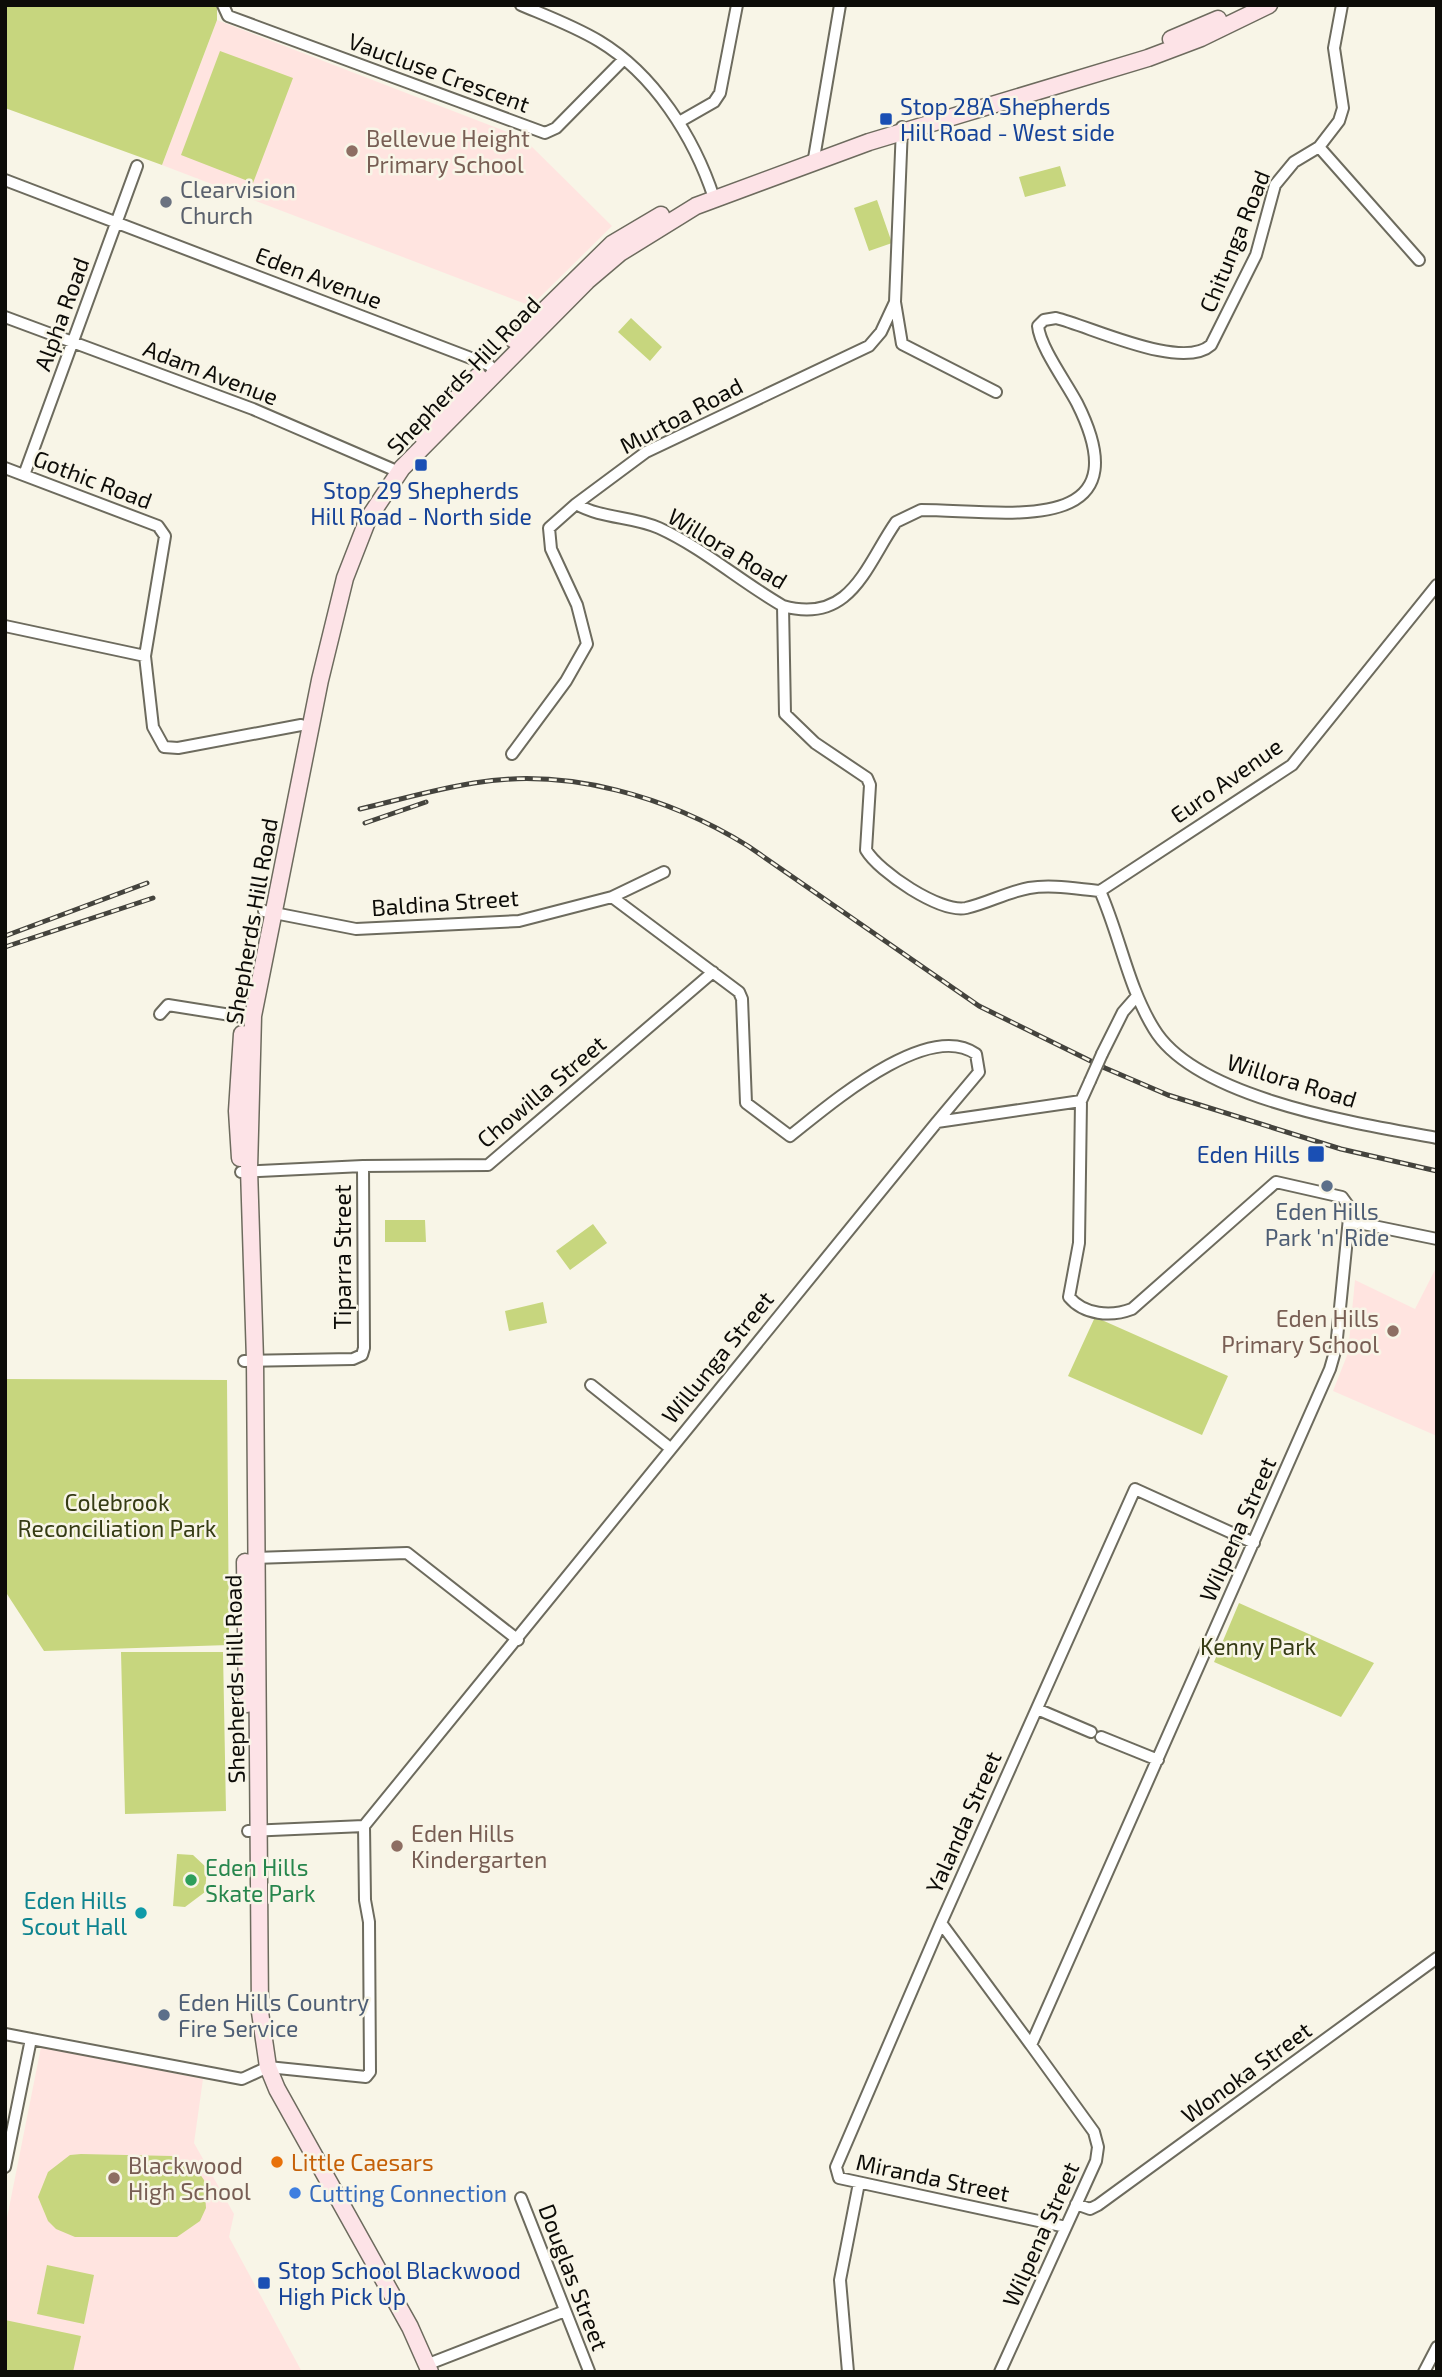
<svg xmlns="http://www.w3.org/2000/svg" width="1442" height="2377" font-family="'Exo 2',sans-serif">
  <style>
    .education { fill: #ffe4e0 }
    .green { fill: #c7d67e }
    .lines { fill: none; stroke-linecap: round; stroke-linejoin: round }
    .minor-casing { stroke: #6d6b5e; stroke-width: 14 }
    .secondary-casing { stroke: #6d6b5e; stroke-width: 19 }
    .minor { stroke: #fff; stroke-width: 10 }
    .secondary { stroke: #fde3e7; stroke-width: 16 }
    .rail-casing { stroke: #44433d; stroke-width: 5 }
    .rail { stroke: #f8f5e7; stroke-width: 2.5; stroke-dasharray: 8; stroke-linecap: butt }
    .minor-bridge-casing { stroke: #6d6b5e; stroke-width: 14; stroke-linecap: butt }
    .minor-bridge { stroke: #fff; stroke-width: 10 }
    .transit-dot { fill: #1a4fb4; stroke: #f8f5e7; stroke-width: 2.5 }
    .education-dot { fill: #8d6e63; stroke: #f8f5e7; stroke-width: 2.5 }
    .worship-dot { fill: #6b7280; stroke: #f8f5e7; stroke-width: 2.5 }
    .service-dot { fill: #5c6f8a; stroke: #f8f5e7; stroke-width: 2.5 }
    .leisure-dot { fill: #2e9e5b; stroke: #f8f5e7; stroke-width: 2.5 }
    .culture-dot { fill: #0f9aa8; stroke: #f8f5e7; stroke-width: 2.5 }
    .food-dot { fill: #e8710a; stroke: #f8f5e7; stroke-width: 2.5 }
    .shop-dot { fill: #3f7fe0; stroke: #f8f5e7; stroke-width: 2.5 }
    .labels { text-anchor: middle; dominant-baseline: central; stroke-width: 5; stroke-linejoin: round; paint-order: stroke }
    .street-label { font-size: 23px; fill: #0d0c08; stroke: #f8f5e7 }
    .transit-label { font-size: 23px; fill: #164399; stroke: #f8f5e7; text-anchor: start }
    .education-label { font-size: 23px; fill: #785e54; stroke: #f8f5e7; text-anchor: start }
    .worship-label { font-size: 23px; fill: #5b616d; stroke: #f8f5e7; text-anchor: start }
    .service-label { font-size: 23px; fill: #4e5e75; stroke: #f8f5e7 }
    .park-label { font-size: 23px; fill: #353b14; stroke: #f8f5e7 }
    .leisure-label { font-size: 23px; fill: #27864d; stroke: #f8f5e7; text-anchor: start }
    .culture-label { font-size: 23px; fill: #0d838f; stroke: #f8f5e7; text-anchor: end }
    .food-label { font-size: 23px; fill: #c56008; stroke: #f8f5e7; text-anchor: start }
    .shop-label { font-size: 23px; fill: #366cbe; stroke: #f8f5e7; text-anchor: start }
  </style>
  <rect width="100%" height="100%" fill="#f8f5e7"/>
  <path class="education" d="M217,20L523,138L612,226L531,306L162,165Z
    M1437,1266V1436L1333,1391L1348,1353L1355,1280L1415,1309Z
    M41,2047L203,2079L194,2143L234,2214L229,2237L302,2372H5V2228Z"/>
  <path class="green" d="M5,5H217V20L162,165L5,108Z
    M220,51L293,78L253,183L181,155Z
    M1060,166L1066,186L1025,197L1019,177Z
    M877,200L892,243L869,251L854,208Z
    M631,318L662,347L650,361L618,332Z
    M385,1220H425L426,1242H385Z
    M593,1224L607,1243L570,1270L556,1251Z
    M543,1302L547,1323L509,1331L505,1311Z
    M1095,1317L1228,1376L1202,1435L1068,1376Z
    M5,1379L227,1380L229,1645L44,1651L5,1591Z
    M1239,1603L1374,1663L1341,1717L1214,1662Z
    M121,1652H223L226,1811L125,1814Z
    M177,1854L193,1855L207,1868L205,1892L185,1907L173,1906Z
    M81,2154L172,2156L197,2170L204,2180L206,2208L200,2221L177,2237H75L56,2229L48,2221L38,2197L48,2172L70,2155Z
    M47,2265L94,2275L84,2324L37,2314Z
    M5,2320L81,2336L73,2372H5Z"/>
  <g class="lines">
    <g class="minor-casing">
      <path id="minor" d="M223,5L228,16L545,133L556,128L624,59
        M521,5C547,16 574,26 599,41C654,74 694,137 714,198
        M679,122L714,102L720,93L737,5
        M1319,147L1419,260
        M813,164L840,5
        M5,180L489,365L496,373
        M895,302L902,344L996,392
        M5,317L253,409L399,472
        M5,468L158,526L165,536L145,656
        M24,475L137,166
        M576,504C602,519 633,516 659,528C703,548 741,582 783,606L785,714L815,743L867,778L870,785L866,850C879,872 940,913 966,908C988,903 1007,892 1029,888C1052,884 1077,889 1100,891C1120,936 1128,987 1154,1029C1196,1099 1361,1124 1437,1138
        M783,606C851,625 866,565 896,522L921,510C1000,510 1146,540 1077,403C1066,382 1040,347 1038,326L1044,320L1056,318C1092,327 1182,371 1211,345L1256,255L1275,185L1294,162L1319,147L1339,121L1343,108L1334,48L1342,5
        M5,626L145,656L153,727L164,747L178,748L301,725
        M512,754L566,681L587,644L577,605L551,549L549,528L576,504L646,452L869,346L881,332L895,302L902,127
        M1100,891L1292,765L1437,585
        M612,897L739,992L742,999L746,1103L790,1136C827,1107 927,1019 976,1054L979,1072L937,1122
        M264,911L356,929L519,921L612,897L664,872
        M160,1014L168,1005L243,1017
        M1102,1054L1123,1012L1137,996
        M241,1172L363,1166L488,1165L713,972
        M1349,1221L1437,1239
        M244,1361L353,1359L362,1355L364,1348L363,1166
        M591,1385L670,1448
        M253,1558L407,1553L518,1640
        M1037,1709L1091,1732
        M1101,1737L1158,1760
        M364,1826L937,1122L1081,1101L1090,1081
        M248,1831L364,1826
        M941,1923L1031,2045
        M5,2034L242,2079L268,2067L366,2077L370,2072L369,1922L365,1900L364,1826
        M5,2167L31,2039
        M521,2198L589,2371
        M1076,2204L1090,2209L1098,2205L1437,1958
        M1066,2227L839,2178L836,2167L941,1923L1135,1489L1254,1543
        M426,2365L565,2311
        M848,2372L840,2280L859,2183
        M1000,2372L1096,2161L1098,2147L1094,2132L1031,2045L1330,1369L1336,1348L1350,1208L1342,1197L1276,1182L1132,1309C1111,1317 1084,1315 1069,1297L1079,1243L1081,1101
        M1424,2372L1437,2347"/>
    </g>
    <g class="secondary-casing">
      <path id="secondary" d="M1171,39L1218,19
        M514,340L612,244L661,215
        M421,435L478,376
        M240,1158L237,1111L242,1034
        M245,1562L247,1704
        M430,2372L410,2327L277,2089L268,2067L260,2012L255,1360L249,1169L253,1016L320,680L345,578L368,519L402,468L587,281L620,253L696,206L869,142L1148,58L1201,38L1269,5"/>
    </g>
    <use href="#minor" class="minor"/>
    <use href="#secondary" class="secondary"/>
    <g class="rail-casing">
      <path id="rail" d="M360,809C398,800 436,789 474,783C568,767 669,797 748,846L979,1006L1105,1068L1168,1095L1341,1149L1437,1171
        M365,823L426,802
        M5,936L147,883
        M5,947L153,898"/>
    </g>
    <use href="#rail" class="rail"/>
    <g class="minor-bridge-casing">
      <path id="minor-bridge" d="M1090,1081L1102,1054"/>
    </g>
    <use href="#minor-bridge" class="minor-bridge"/>
  </g>
  <g class="transit-dot">
    <rect x="879" y="112" width="14" height="14" rx="3.5"/>
    <rect x="414" y="458" width="14" height="14" rx="3.5"/>
    <rect x="1307" y="1145" width="18" height="18" rx="3.5"/>
    <rect x="257" y="2276" width="14" height="14" rx="3.5"/>
  </g>
  <g class="education-dot">
    <circle cx="352" cy="151" r="7"/>
    <circle cx="1393" cy="1331" r="7"/>
    <circle cx="397" cy="1846" r="7"/>
    <circle cx="114" cy="2178" r="7"/>
  </g>
  <circle class="worship-dot" cx="166" cy="202" r="7"/>
  <g class="service-dot">
    <circle cx="1327" cy="1186" r="7"/>
    <circle cx="164" cy="2015" r="7"/>
  </g>
  <circle class="leisure-dot" cx="191" cy="1880" r="7"/>
  <circle class="culture-dot" cx="141" cy="1913" r="7"/>
  <circle class="food-dot" cx="277" cy="2162" r="7"/>
  <circle class="shop-dot" cx="295" cy="2193" r="7"/>
  <g class="labels">
    <g class="street-label">
      <text transform="translate(439 72) rotate(20)">Vaucluse Crescent</text>
      <text transform="translate(1234 241) rotate(-68)">Chitunga Road</text>
      <text transform="translate(319 277) rotate(21)">Eden Avenue</text>
      <text transform="translate(61 314) rotate(-70)">Alpha Road</text>
      <text transform="translate(211 372) rotate(21)">Adam Avenue</text>
      <text transform="translate(463 375) rotate(-46)">Shepherds Hill Road</text>
      <text transform="translate(681 415) rotate(-28)">Murtoa Road</text>
      <text transform="translate(93 479) rotate(21)">Gothic Road</text>
      <text transform="translate(728 548) rotate(31)">Willora Road</text>
      <text transform="translate(1226 780) rotate(-35)">Euro Avenue</text>
      <text transform="translate(445 902) rotate(-4)">Baldina Street</text>
      <text transform="translate(251 921) rotate(-80)">Shepherds Hill Road</text>
      <text transform="translate(1292 1080) rotate(17)">Willora Road</text>
      <text transform="translate(541 1091) rotate(-40)">Chowilla Street</text>
      <text transform="translate(342 1257) rotate(-90)">Tiparra Street</text>
      <text transform="translate(717 1357) rotate(-51)">Willunga Street</text>
      <text transform="translate(1237 1529) rotate(-66)">Wilpena Street</text>
      <text transform="translate(234 1679) rotate(-91)">Shepherds Hill Road</text>
      <text transform="translate(963 1822) rotate(-66)">Yalanda Street</text>
      <text transform="translate(1246 2072) rotate(-36)">Wonoka Street</text>
      <text transform="translate(933 2177) rotate(12)">Miranda Street</text>
      <text transform="translate(1040 2234) rotate(-66)">Wilpena Street</text>
      <text transform="translate(574 2277) rotate(69)">Douglas Street</text>
    </g>
    <g class="transit-label">
      <text x="900" y="106">Stop 28A Shepherds<tspan x="900" dy="26">Hill Road - West side</tspan></text>
      <text x="421" y="490" text-anchor="middle">Stop 29 Shepherds<tspan x="421" dy="26">Hill Road - North side</tspan></text>
      <text x="1300" y="1154" text-anchor="end">Eden Hills</text>
      <text x="278" y="2270">Stop School Blackwood<tspan x="278" dy="26">High Pick Up</tspan></text>
    </g>
    <g class="education-label">
      <text x="366" y="138">Bellevue Height<tspan x="366" dy="26">Primary School</tspan></text>
      <text x="1379" y="1318" text-anchor="end">Eden Hills<tspan x="1379" dy="26">Primary School</tspan></text>
      <text x="411" y="1833">Eden Hills<tspan x="411" dy="26">Kindergarten</tspan></text>
      <text x="128" y="2165">Blackwood<tspan x="128" dy="26">High School</tspan></text>
    </g>
    <g class="worship-label">
      <text x="180" y="189">Clearvision<tspan x="180" dy="26">Church</tspan></text>
    </g>
    <g class="service-label">
      <text x="1327" y="1211">Eden Hills<tspan x="1327" dy="26">Park 'n' Ride</tspan></text>
      <text x="178" y="2002" text-anchor="start">Eden Hills Country<tspan x="178" dy="26">Fire Service</tspan></text>
    </g>
    <g class="park-label">
      <text x="117" y="1502">Colebrook<tspan x="117" dy="26">Reconciliation Park</tspan></text>
      <text x="1258" y="1646">Kenny Park</text>
    </g>
    <g class="leisure-label">
      <text x="205" y="1867">Eden Hills<tspan x="205" dy="26">Skate Park</tspan></text>
    </g>
    <g class="culture-label">
      <text x="127" y="1900">Eden Hills<tspan x="127" dy="26">Scout Hall</tspan></text>
    </g>
    <g class="food-label">
      <text x="291" y="2162">Little Caesars</text>
    </g>
    <g class="shop-label">
      <text x="309" y="2193">Cutting Connection</text>
    </g>
  </g>
  <rect width="1442" height="2377" fill="none" stroke="#0d0c08" stroke-width="14"/>
</svg>
